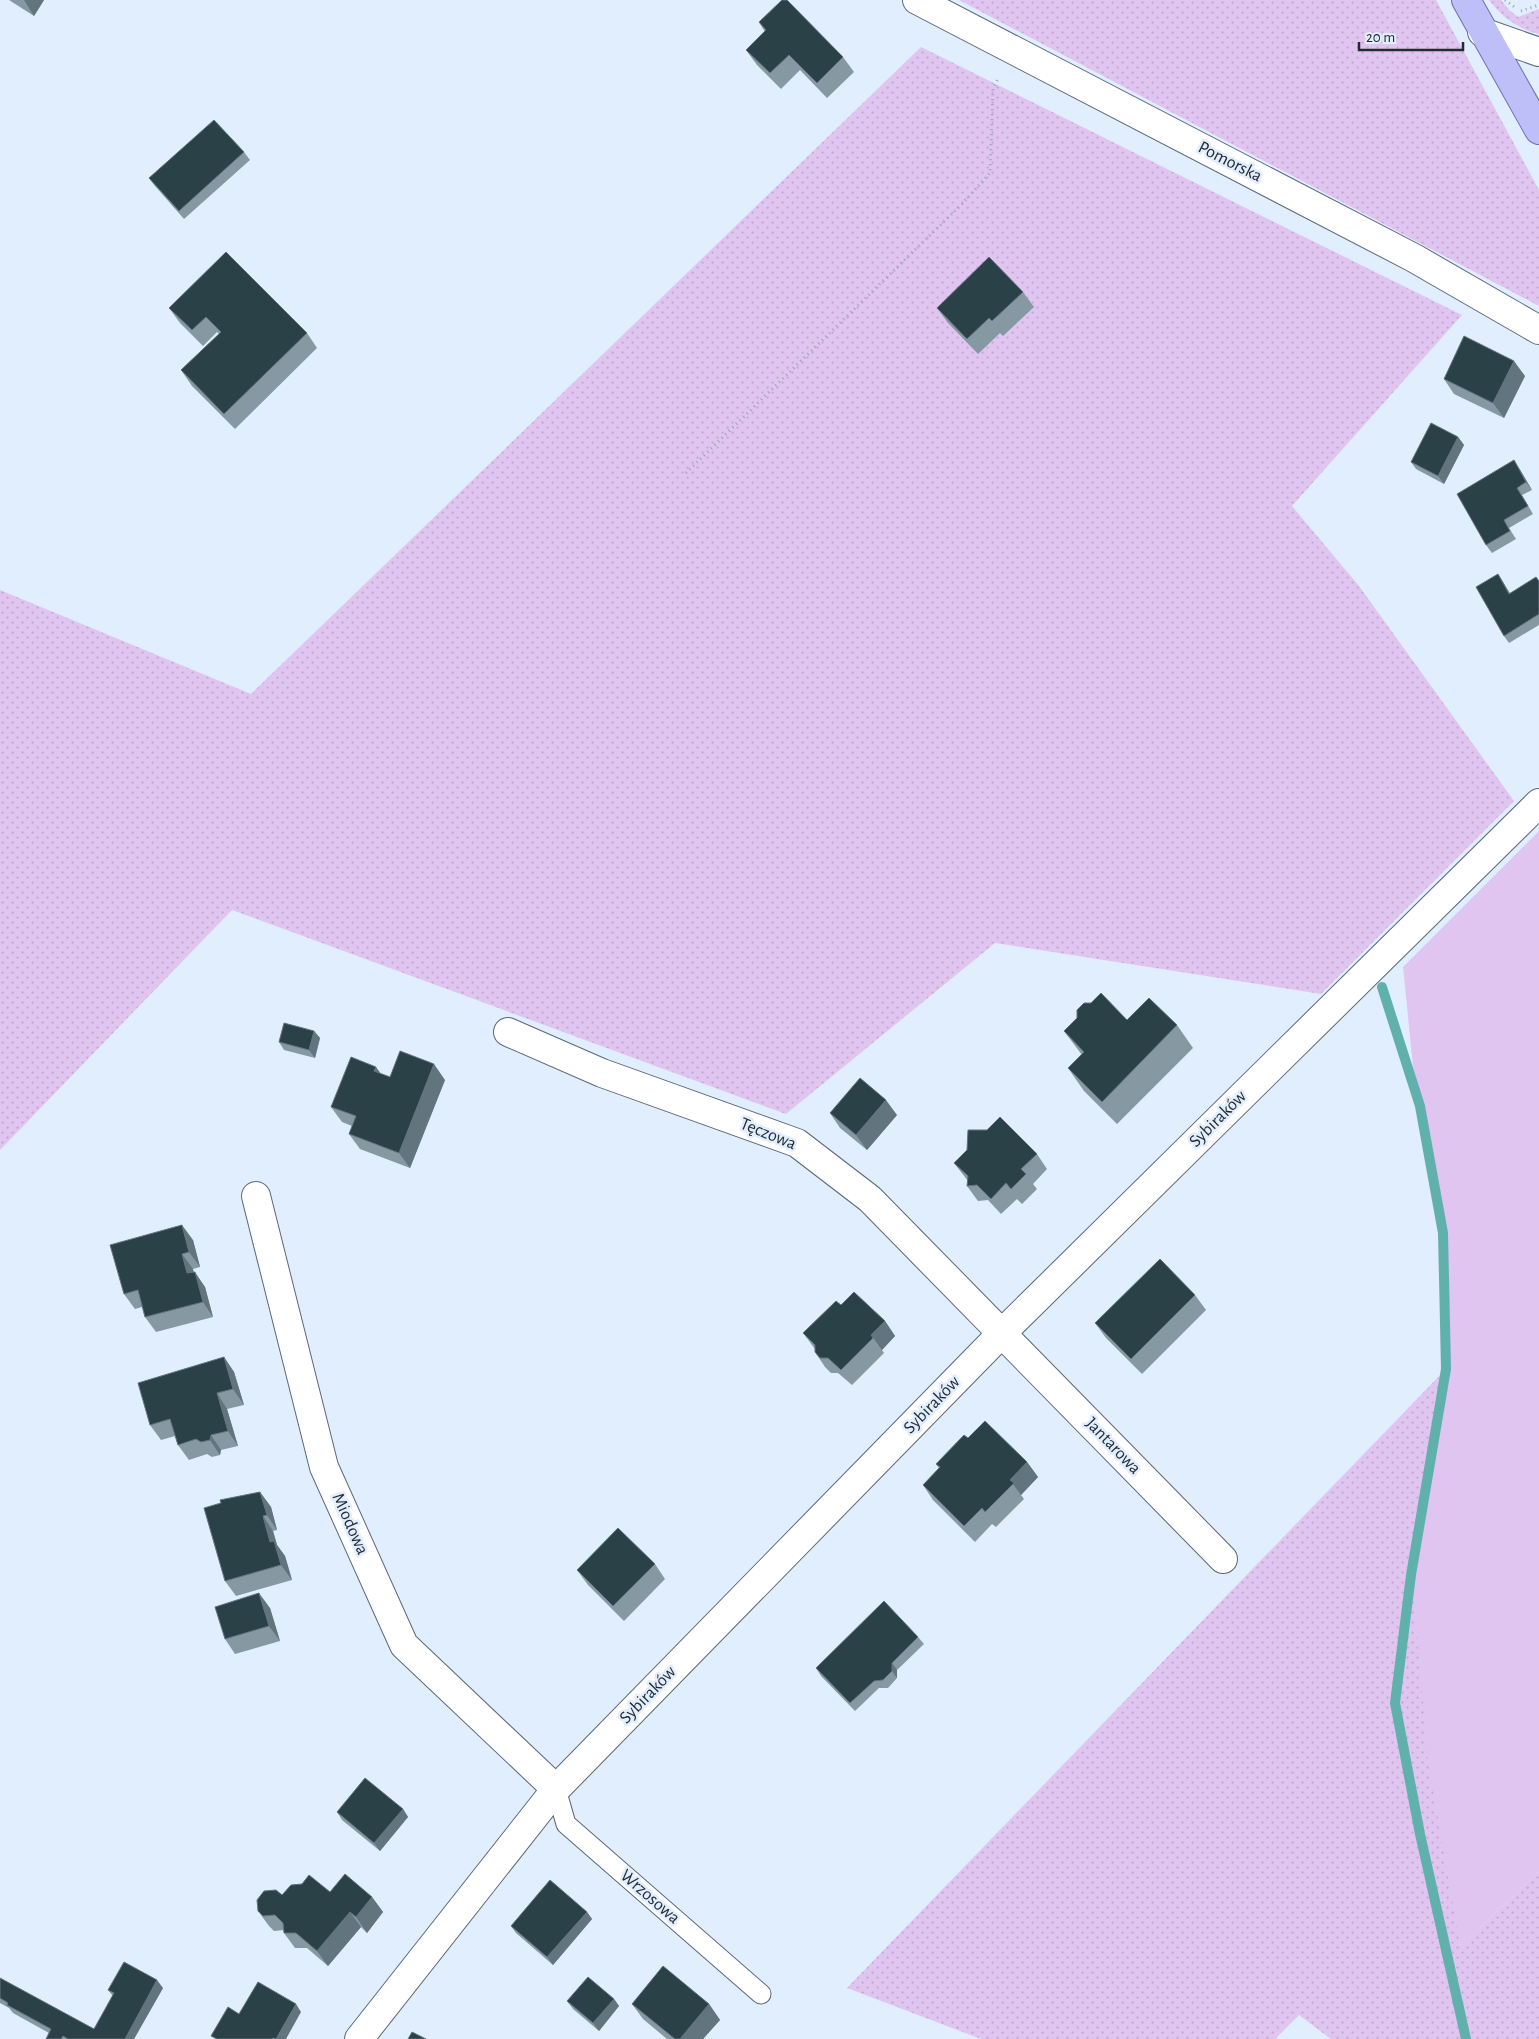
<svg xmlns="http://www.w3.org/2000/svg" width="1539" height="2039" font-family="'Alegreya Sans',sans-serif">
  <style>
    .grass { fill: url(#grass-dots) }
    .garden { fill: #e0c5f0 }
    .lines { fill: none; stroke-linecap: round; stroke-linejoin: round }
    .stream { stroke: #60b1ac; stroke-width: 10 }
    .service-casing { stroke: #5a6878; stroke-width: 21 }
    .minor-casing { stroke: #5a6878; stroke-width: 30 }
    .secondary-casing { stroke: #5a6878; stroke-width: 30 }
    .primary-casing { stroke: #6c6eb0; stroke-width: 30 }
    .path { stroke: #9aa4b0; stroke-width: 3; stroke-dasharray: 1 4; stroke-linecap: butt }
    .service { stroke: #fff; stroke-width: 19 }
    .minor { stroke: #fff; stroke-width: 28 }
    .secondary { stroke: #fff; stroke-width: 28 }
    .primary { stroke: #bebef9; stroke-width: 28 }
    .wall { fill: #8698a2 }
    .shaded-wall { fill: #62757e }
    .building { fill: #2b4148; stroke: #62757e }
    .labels { text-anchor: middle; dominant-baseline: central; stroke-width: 5; stroke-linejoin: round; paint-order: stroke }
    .street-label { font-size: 18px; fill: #242a31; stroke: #e1eefd }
  </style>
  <defs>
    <pattern id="grass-dots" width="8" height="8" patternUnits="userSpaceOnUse" patternTransform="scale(1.25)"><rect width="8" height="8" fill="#e0c5f0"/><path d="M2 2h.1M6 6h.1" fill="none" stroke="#c0a9ce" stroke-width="1.8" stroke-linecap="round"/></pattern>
  </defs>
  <rect width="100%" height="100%" fill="#e1eefd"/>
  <path class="grass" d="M959,0H1436L1539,190V306Z
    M1489,0H1501L1509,10L1518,17L1539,9V34C1518,29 1502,17 1489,0Z
    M921,47L1462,315L1292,506L1359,586L1514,801L1321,994L995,943L786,1114L232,910L0,1150V590L251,694Z
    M1446,1369L1410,1558L1460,1946L1539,1872V2039H1331L1299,2015L1275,2039H981L847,1988Z"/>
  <path class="garden" d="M1539,831V1872L1460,1946L1428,1762L1410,1558L1446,1369L1443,1233L1414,1076L1403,967Z"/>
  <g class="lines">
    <path class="stream" d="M1382,987L1420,1106L1443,1233L1446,1369L1411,1575L1395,1703L1420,1834L1466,2039"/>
    <g class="service-casing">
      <path id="service" d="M556,1789L566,1824L761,1994"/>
    </g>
    <g class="minor-casing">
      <path id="minor" d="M917,0L1414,258L1539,330
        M508,1032L602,1073L797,1143L870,1199L1223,1559
        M256,1196L324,1467L404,1645L556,1789
        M359,2039L556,1789L1002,1333L1539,803"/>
    </g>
    <g class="secondary-casing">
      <path id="secondary" d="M1482,32L1539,52"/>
    </g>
    <g class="primary-casing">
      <path id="primary" d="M1466,0L1539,130"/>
    </g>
    <path class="path" d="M1505,0L1516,8
      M1521,11L1539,5
      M686,473L962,204L990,173L993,89L999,77"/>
    <use href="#service" class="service"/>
    <use href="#minor" class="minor"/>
    <use href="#secondary" class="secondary"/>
    <use href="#primary" class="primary"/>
  </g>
  <path class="wall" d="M9,0H44L34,16Z
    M759,22L843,57L854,72L827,98L800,70L781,89L757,65L746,50L765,32Z
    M244,152L250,160L184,219L155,186L149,178Z
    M1023,292L1034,307L1003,336L1000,333L978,354L948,323L937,308Z
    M169,308L307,333L317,348L235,429L192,386L181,370L219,334L217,332L203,346L180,323Z
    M1525,376L1504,418L1454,394L1444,379Z
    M1458,437L1464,445L1444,484L1416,469L1411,462Z
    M1514,460L1532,490L1522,495L1533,514L1509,528L1516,539L1492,553L1486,545Z
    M1498,574L1510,593L1539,581V625L1509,643L1504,636Z
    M1127,1020L1177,1025L1193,1048L1117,1124L1084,1091L1068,1068L1082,1055L1064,1031Z
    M314,1031L320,1038L315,1058L284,1050L279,1042Z
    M381,1074L390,1077L445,1080L410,1168L360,1149L349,1134L352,1126L342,1122L331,1107Z
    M830,1113L897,1115L867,1150L840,1128Z
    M1037,1154L1047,1169L1033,1184L1037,1189L1022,1204L1017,1199L1001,1214L988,1200L978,1201L967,1186L968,1181L954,1163Z
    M193,1240L200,1267L193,1269V1272L205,1287L213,1317L156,1332L145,1317L142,1307L135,1309L124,1294Z
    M1195,1295L1206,1310L1142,1374L1106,1338L1095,1323Z
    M841,1305L885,1321L895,1336L882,1350L884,1353L852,1385L838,1373H831L825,1367L815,1352V1349L803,1333Z
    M224,1357L234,1372L244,1405L227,1409L238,1446L221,1450L220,1455L212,1457L207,1454L189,1460L178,1445L175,1436L161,1440L150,1425Z
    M968,1438L1027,1462L1038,1477L1021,1495L1024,1499L996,1527L992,1524L975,1542L933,1500L923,1485L939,1468L936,1464Z
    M260,1492L271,1507L277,1530L273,1531L277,1545L285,1556L292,1580L236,1596L225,1581Z
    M655,1564L665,1579L624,1621L588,1585L577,1570Z
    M270,1608L280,1641L235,1654L225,1639Z
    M918,1637L924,1644L897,1670V1678L888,1688H879L855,1711L821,1676L816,1668Z
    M403,1809L408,1817L380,1851L342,1820L337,1812Z
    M330,1892L372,1897L383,1912L367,1933L361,1927L328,1966L307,1948H295L284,1933V1930L274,1931L269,1926L258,1911L282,1895Z
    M587,1912L592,1919L553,1965L516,1933L511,1926Z
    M0,1978L94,2029L113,1996L108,1990L163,1988L134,2039H46L49,2033L13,2013L9,2008L0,2003Z
    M614,1999L619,2006L599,2031L573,2009L567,2001Z
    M632,2004H709L720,2020L703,2039H667L643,2019Z"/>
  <path class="shaded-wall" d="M24,0H44L34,16Z
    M1514,361L1525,376L1504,418L1493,403Z
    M1458,437L1464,445L1444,484L1438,476Z
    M1514,460L1519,468L1532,490L1526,482Z
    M1498,574L1503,582L1514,602L1509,594Z
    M314,1031L320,1038L315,1058L309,1050Z
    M434,1064L445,1080L410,1168L399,1153Z
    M376,1067L387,1082L374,1071Z
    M886,1100L897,1115L867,1150L856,1135Z
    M182,1225L193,1240L200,1267L189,1252Z
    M182,1254L193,1269L198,1289L187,1273Z
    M195,1272L205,1287L213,1317L203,1302Z
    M885,1321L895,1336L882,1350L871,1335Z
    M224,1357L234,1372L244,1405L233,1389Z
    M217,1393L227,1409L238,1446L228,1431Z
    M211,1435L221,1450L220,1455L210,1440Z
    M1027,1462L1038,1477L1021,1495L1010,1480Z
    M260,1492L271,1507L277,1530L267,1515Z
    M263,1516L273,1531L277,1545L285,1556L292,1580L281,1565L270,1542Z
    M259,1593L270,1608L280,1641L269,1626Z
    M892,1663L897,1670V1678L892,1671Z
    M403,1809L408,1817L380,1851L374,1843Z
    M372,1897L383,1912L367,1933L356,1917Z
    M350,1912L361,1927L328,1966L317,1951Z
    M587,1912L592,1919L553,1965L547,1957Z
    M157,1980L163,1988L134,2039H125Z
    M614,1999L619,2006L599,2031L593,2023Z
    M296,2004L301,2012L286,2039H276Z
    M709,2004L720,2020L703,2039H680Z"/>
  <path class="building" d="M782,0H787L843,57L817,83L789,55L770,73L746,50L766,30L759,22Z
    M214,120L244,152L179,211L149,178Z
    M226,252L307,333L224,414L181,370L221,332L206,317L192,330L169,308Z
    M989,257L1023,292L992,321L989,318L967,339L937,308Z
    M1464,336L1514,361L1493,403L1444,379Z
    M1431,423L1458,437L1438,476L1411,462Z
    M1514,460L1526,482L1517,488L1528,506L1504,520L1510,531L1486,545L1457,494Z
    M1498,574L1509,594L1536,577L1539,581V614L1504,636L1476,587Z
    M1101,993L1127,1020L1149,998L1177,1025L1102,1102L1068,1068L1084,1052L1064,1031L1077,1018V1010L1084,1003H1091Z
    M284,1023L314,1031L309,1050L279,1042Z
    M400,1051L434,1064L399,1153L349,1134L356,1116L331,1107L351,1057L376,1067L374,1071L390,1077Z
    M860,1078L886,1100L856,1135L830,1113Z
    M1000,1117L1037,1154L1021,1169L1026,1174L1011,1189L1006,1183L991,1199L977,1185L967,1186L968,1176L954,1163L967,1150L968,1130H987Z
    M182,1225L189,1252L182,1254L187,1273L195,1272L203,1302L145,1317L138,1290L124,1294L110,1245Z
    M1160,1259L1195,1295L1131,1359L1095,1323Z
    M854,1292L885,1321L871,1335L873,1338L841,1370L828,1358H820L815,1352V1345L803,1333L836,1301L841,1305Z
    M224,1357L233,1389L217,1393L228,1431L211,1435L210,1440L201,1442L196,1439L178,1445L170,1419L150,1425L138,1383Z
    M985,1421L1027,1462L1010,1480L1014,1483L985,1512L982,1508L964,1526L923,1485L940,1467L936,1464L964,1435L968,1438Z
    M260,1492L267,1515L263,1516L270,1542L274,1541L281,1565L225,1581L204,1508L221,1503L220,1500Z
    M618,1528L655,1564L613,1606L577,1570Z
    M259,1593L269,1626L225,1639L215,1607Z
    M884,1601L918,1637L892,1663V1671L883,1680L874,1681L850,1703L816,1668Z
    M365,1778L403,1809L374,1843L337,1812Z
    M345,1874L372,1897L356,1917L350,1912L317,1951L296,1933H284L283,1923L275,1915L263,1916L258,1911L257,1900L264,1891L276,1890L282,1895L291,1885L302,1884L309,1875L330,1892Z
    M550,1880L587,1912L547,1957L511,1926Z
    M124,1962L157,1980L125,2039H68L63,2036L61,2039H46L51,2029L7,2005L8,2003L0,1998V1978L94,2029L114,1993L108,1990Z
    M663,1966L709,2004L680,2039H675L632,2004Z
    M588,1977L614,1999L593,2023L567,2001Z
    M258,1982L296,2004L276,2039L273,2038L272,2039H217L211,2036L228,2007L239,2014Z
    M412,2032L426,2039H408Z"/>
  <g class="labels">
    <g class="street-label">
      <text transform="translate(1230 162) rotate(27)">Pomorska</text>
      <text transform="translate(1218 1119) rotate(-45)">Sybiraków</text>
      <text transform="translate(768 1134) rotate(22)">Tęczowa</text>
      <text transform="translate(932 1405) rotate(-46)">Sybiraków</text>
      <text transform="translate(1113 1446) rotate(46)">Jantarowa</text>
      <text transform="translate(350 1524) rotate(66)">Miodowa</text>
      <text transform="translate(648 1695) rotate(-46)">Sybiraków</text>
      <text transform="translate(650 1897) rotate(41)">Wrzosowa</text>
    </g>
  </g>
  <path d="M1359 42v8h104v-8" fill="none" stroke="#242a31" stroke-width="2.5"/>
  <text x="1366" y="42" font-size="15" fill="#242a31" stroke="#e1eefd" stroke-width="4" paint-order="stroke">20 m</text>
</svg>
